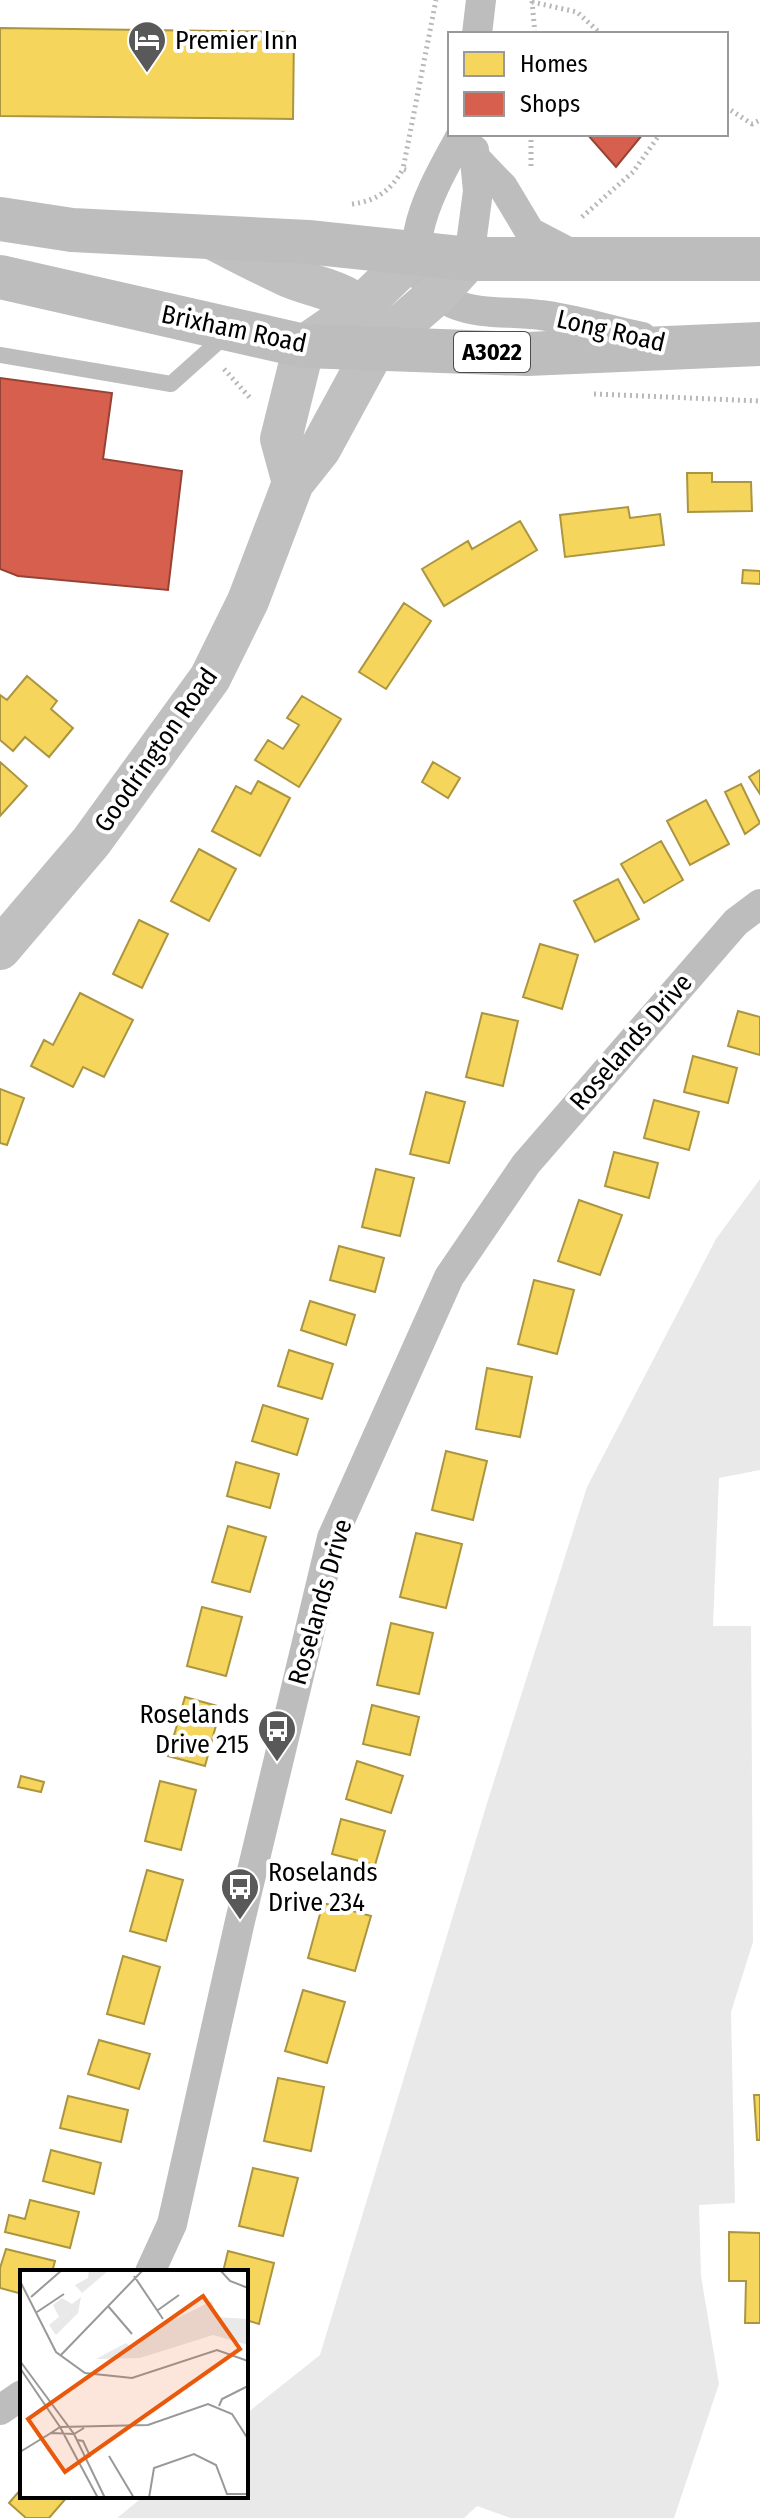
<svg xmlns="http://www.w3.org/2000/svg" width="760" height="2518" font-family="'Fira Sans Condensed',sans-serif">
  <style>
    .green { fill: #e9e9e9 }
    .homes { fill: #f6d55c; stroke: #ac9540; stroke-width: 2 }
    .shops { fill: #d6604d; stroke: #964336; stroke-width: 2 }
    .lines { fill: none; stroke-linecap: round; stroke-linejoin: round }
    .path { stroke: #b8b8b8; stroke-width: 5; stroke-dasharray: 2 4; stroke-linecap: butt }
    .lane { stroke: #bdbdbd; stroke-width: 16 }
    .street { stroke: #bdbdbd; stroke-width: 30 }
    .secondary { stroke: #c0c0c0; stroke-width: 42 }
    .primary { stroke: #bdbdbd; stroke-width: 44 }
    .labels { text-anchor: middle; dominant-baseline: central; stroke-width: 8; stroke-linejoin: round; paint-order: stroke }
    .shield { fill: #fff; stroke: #4c4c4c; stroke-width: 2 }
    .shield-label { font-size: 24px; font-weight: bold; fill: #000 }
    .poi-label { font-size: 26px; fill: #000; stroke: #fff; text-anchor: start }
    .street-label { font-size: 26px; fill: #000; stroke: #fff }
    .inset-road { fill: none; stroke: #999; stroke-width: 2 }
    .view { fill: #e8590c; fill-opacity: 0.15; stroke: #e8590c; stroke-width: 4 }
    .inset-edge { fill: none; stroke: #000; stroke-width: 4 }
  </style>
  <rect width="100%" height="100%" fill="#fff"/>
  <path class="green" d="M760,1179V1470L719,1478L713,1626H751L753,1942L731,2012L735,2203L699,2205L701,2276L719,2384L674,2518H511L477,2506L464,2518H117L144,2496H246V2414L320,2355L488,1800L587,1487L716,1239Z"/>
  <path class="homes" d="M0,28L294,32L293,119L0,116Z
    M687,473H712V482H751L752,511L688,512Z
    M628,507L630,518L660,514L664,545L565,557L560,515Z
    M520,521L537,550L444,606L422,569L468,541L472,549Z
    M743,570L760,571V584L742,583Z
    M404,603L431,621L386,689L359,672Z
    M27,676L57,701L51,709L73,728L49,757L25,737L13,751L0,740V695L7,700Z
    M302,696L341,719L299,787L255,760L268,740L283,749L299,725L287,718Z
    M0,762L27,786L0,816Z
    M433,762L460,778L448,798L422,782Z
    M760,770V794L749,777Z
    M258,781L290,798L260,856L212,831L236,786L251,794Z
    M741,784L760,823L745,834L725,792Z
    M706,800L729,844L690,865L667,821Z
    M661,841L683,880L644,903L621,864Z
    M199,849L236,869L209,921L171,901Z
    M618,879L639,919L595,942L574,901Z
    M139,920L168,934L142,988L113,974Z
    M540,944L578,955L562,1009L523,997Z
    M80,993L133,1020L104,1077L83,1067L73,1087L31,1066L44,1040L53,1045Z
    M738,1011L760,1017V1055L728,1046Z
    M482,1013L518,1021L503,1086L466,1077Z
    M693,1056L737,1068L728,1103L684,1092Z
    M0,1089L24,1098L7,1145L0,1143Z
    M426,1092L465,1102L449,1163L410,1154Z
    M654,1100L699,1112L689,1150L644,1138Z
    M614,1152L658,1163L649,1198L605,1186Z
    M376,1169L414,1178L400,1236L362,1227Z
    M579,1200L622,1215L600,1275L558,1261Z
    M339,1246L384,1258L375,1292L330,1280Z
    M534,1280L574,1290L557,1354L518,1344Z
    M310,1301L355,1315L346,1345L301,1330Z
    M289,1350L333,1364L322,1399L278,1386Z
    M487,1368L532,1377L520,1437L476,1429Z
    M263,1405L308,1419L297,1455L252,1441Z
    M446,1451L487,1461L473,1520L432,1510Z
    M236,1462L279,1474L270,1508L227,1496Z
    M228,1526L266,1537L250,1592L212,1582Z
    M416,1533L462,1544L446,1608L400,1597Z
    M202,1607L242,1617L226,1676L187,1666Z
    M391,1623L433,1633L419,1694L377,1685Z
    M185,1697L221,1707L205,1766L168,1756Z
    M372,1705L419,1717L410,1755L363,1744Z
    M357,1761L403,1776L391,1813L346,1799Z
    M21,1776L44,1782L41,1792L18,1787Z
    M160,1781L196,1790L181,1850L145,1841Z
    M341,1819L385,1831L375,1865L332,1854Z
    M147,1870L183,1880L166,1941L130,1931Z
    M323,1903L371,1916L355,1971L308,1958Z
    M123,1956L160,1967L144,2024L107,2014Z
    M303,1990L345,2002L327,2063L285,2051Z
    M99,2040L150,2054L139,2089L88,2074Z
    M278,2078L324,2087L311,2151L264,2141Z
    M754,2095H760V2140H757Z
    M68,2096L128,2110L121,2142L60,2128Z
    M51,2150L101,2163L94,2194L43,2181Z
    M253,2168L298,2178L283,2236L239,2226Z
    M30,2200L79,2212L70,2248L5,2232L9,2215L25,2219Z
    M729,2232L760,2233V2323H745L746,2281H729Z
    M6,2249L55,2261L52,2272H22V2294L0,2288V2268Z
    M228,2251L274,2263L259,2324L246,2320V2272H223Z
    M22,2488V2496H68L49,2518H26L9,2503Z"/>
  <path class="shops" d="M587,134H643L616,167Z
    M0,378L112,393L103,459L182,471L168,590L18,576L0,569Z"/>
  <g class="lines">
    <path class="path" d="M532,1L535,34
      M532,2L577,12L601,34
      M726,107L752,124L760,120
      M531,134V169
      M406,170L403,169L436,0
      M352,204C377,201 391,190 403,169
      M582,217L633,172L660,134
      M224,369L252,400
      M594,394L760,401"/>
    <path class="lane" d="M0,355L171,384L227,334"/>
    <path class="street" d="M477,34L481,0
      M462,134C436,182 379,272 454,304C480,315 512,311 540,315C574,319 608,330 642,337
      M477,160L503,187L530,232L576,256
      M469,259L478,191L474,150
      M150,2272L172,2224L240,1921L332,1538L449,1277L526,1164L736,922L760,904
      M0,2410L22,2395"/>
    <path class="secondary" d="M209,237C235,250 261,264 287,276C317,290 362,289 371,331
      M293,483L281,439L304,346L359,308L414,255
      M0,949L91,842L210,678L248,601L293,483L320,449L375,348L437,294L469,259"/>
    <path class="primary" d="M0,219L72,230L308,242L469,259H760
      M0,277L304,346L527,354L760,344"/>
  </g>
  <defs>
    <g id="hotel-pin" transform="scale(2)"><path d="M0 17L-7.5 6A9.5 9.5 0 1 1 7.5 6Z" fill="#595959" stroke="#fff"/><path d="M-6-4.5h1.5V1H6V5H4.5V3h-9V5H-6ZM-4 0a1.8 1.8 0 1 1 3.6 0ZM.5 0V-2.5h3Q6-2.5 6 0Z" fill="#fff"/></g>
    <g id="bus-pin" transform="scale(2)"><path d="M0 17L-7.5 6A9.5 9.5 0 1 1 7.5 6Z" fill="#595959" stroke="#fff"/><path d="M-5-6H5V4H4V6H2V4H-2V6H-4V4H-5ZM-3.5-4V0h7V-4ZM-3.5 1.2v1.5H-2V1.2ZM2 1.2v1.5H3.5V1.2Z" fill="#fff"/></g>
  </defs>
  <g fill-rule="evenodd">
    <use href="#hotel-pin" x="147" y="40"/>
    <use href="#bus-pin" x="277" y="1729"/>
    <use href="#bus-pin" x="240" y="1887"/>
  </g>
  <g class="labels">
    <rect class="shield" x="454" y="332" width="76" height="40" rx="6"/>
    <g class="shield-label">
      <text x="492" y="352">A3022</text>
    </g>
    <g class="poi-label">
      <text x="175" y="40">Premier Inn</text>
      <text x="249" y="1714" text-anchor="end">Roselands<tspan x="249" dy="30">Drive 215</tspan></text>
      <text x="268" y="1872">Roselands<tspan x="268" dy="30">Drive 234</tspan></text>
    </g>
    <g class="street-label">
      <text transform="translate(234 329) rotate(12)">Brixham Road</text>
      <text transform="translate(611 331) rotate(13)">Long Road</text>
      <text transform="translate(156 750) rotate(-55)">Goodrington Road</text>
      <text transform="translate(631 1042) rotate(-49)">Roselands Drive</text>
      <text transform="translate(320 1602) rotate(-74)">Roselands Drive</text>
    </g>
  </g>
  <g transform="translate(20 2270)">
    <rect width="228" height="228" fill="#fff"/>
    <path d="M69,0H89L62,23L55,15L68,8ZM61,27L58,43L36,65L29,55L39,47L33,35L42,28L52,34ZM192,31L196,47L228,49V75L193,65L120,88L76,89L106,73L113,79L143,55Z" fill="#e9e9e9"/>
    <path class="inset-road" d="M200,0L210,11L228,18M114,6L143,49M0,11L36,82L65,103L112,108L197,80L228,91M11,27L42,0M88,36L112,64M138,40L159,25M17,42L44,24M40,86L123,0M0,91L54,164L85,228M0,98L40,157L78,228M199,136L202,129L228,116M31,163L40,157L128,155L188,134L212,144L228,169M57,170L63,171L70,186L64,189M0,182L31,163L54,164L64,158M89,186L114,228M129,228L134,198L174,184L196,195L207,224H228"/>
    <path class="view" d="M183,26L220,79L45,202L8,149Z"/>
    <rect width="228" height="228" class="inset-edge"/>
  </g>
  <rect x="448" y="32" width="280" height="104" fill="#ffffff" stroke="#999999" stroke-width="2"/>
  <rect x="464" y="52" width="40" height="24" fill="#f6d55c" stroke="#999999" stroke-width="2"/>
  <text x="520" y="72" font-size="24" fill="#000000">Homes</text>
  <rect x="464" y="92" width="40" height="24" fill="#d6604d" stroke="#999999" stroke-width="2"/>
  <text x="520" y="112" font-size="24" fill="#000000">Shops</text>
</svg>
